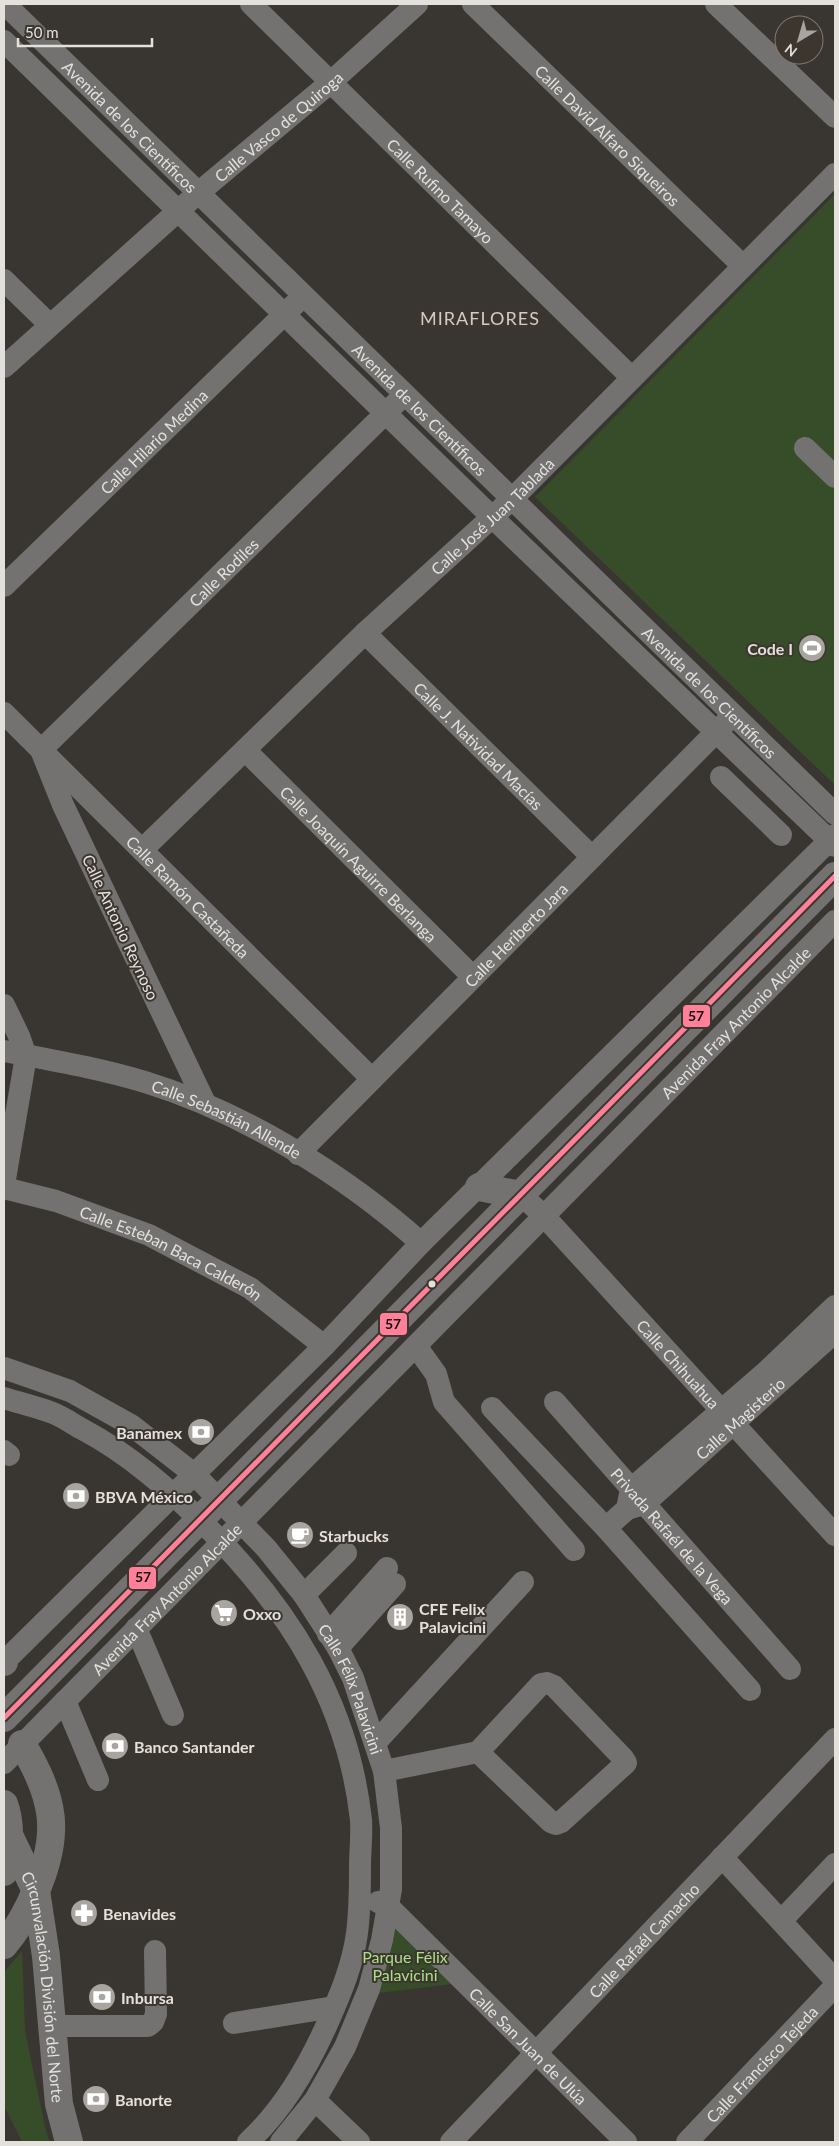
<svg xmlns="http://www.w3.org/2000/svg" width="839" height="2146" font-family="Lato,sans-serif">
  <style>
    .green { fill: #374c29 }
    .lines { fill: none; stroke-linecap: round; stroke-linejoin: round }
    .minor { stroke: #737271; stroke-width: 22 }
    .major { stroke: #747270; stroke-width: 28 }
    .bus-1-casing { stroke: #3c362f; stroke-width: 9 }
    .bus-1 { stroke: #ff8098; stroke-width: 5 }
    .bus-dot { fill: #e4e0dc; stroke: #3c362f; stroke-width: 2 }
    .labels { text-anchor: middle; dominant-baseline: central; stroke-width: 4; stroke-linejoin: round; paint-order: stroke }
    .street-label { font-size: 16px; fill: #e4e0dc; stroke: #3c362f }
    .poi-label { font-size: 16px; font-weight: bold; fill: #e4e0dc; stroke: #3c362f; text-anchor: start }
    .park-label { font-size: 16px; fill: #a9e087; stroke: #3c362f }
    .neighbourhood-label { font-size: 18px; letter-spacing: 1px; fill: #d3cbc3; stroke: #3c362f }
    .line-badge { stroke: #3c362f; stroke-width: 2 }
    .pale-badge-label { font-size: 14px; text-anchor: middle; font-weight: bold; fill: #111 }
  </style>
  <rect width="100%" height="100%" fill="#393632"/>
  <path class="green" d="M835,194V785L535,497Z
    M394,1922L461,1983L370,1994Z
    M22,1951L25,2031L46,2131L50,2142H22L4,2106V1972Z"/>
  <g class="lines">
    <g class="minor">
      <path id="s1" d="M5,4L835,814"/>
      <path id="s2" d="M251,4L632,378"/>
      <path id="s3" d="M473,4L743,266"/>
      <path d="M716,4L835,117"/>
      <path d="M4,41L492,517L835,846"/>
      <path d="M4,280L50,325"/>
      <path id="s4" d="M4,367L197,194L331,82L417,4"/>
      <path d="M805,448L835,477"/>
      <path id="s5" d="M4,586L295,304"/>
      <path id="s6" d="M365,633L592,857"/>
      <path id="s7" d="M4,713L372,1079"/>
      <path id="s8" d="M245,750L473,977"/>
      <path d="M721,777L781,835"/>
      <path id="s9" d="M142,850L365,633L512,499L835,174"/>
      <path d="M4,1005L19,1036L26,1056L4,1185"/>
      <path id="s10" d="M4,1051C51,1060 99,1068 145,1082C243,1112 345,1175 421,1243"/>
      <path id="s11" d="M205,1103L63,805L41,750L396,403"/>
      <path id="s12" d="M298,1154L727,721"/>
      <path id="s13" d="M4,1188L56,1201L149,1235L250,1288L324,1346"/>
      <path id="s14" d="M521,1195L544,1216L835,1535"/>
      <path id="s15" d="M835,1306L768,1370L631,1489L627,1509L644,1504L835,1332"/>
      <path d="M416,1346L436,1374L444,1402L574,1550"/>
      <path id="s16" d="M4,1368L70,1391L131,1425L194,1474L266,1548L304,1595L338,1648L353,1678L384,1771L391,1828V1889L382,1940L369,1989L345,2047L315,2100L281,2142"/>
      <path d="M4,1398C20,1403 37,1407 53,1413C63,1417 73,1424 82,1429C129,1454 169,1489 207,1527C290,1610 348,1702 361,1820C362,1835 360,1852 360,1867C360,1889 360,1911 357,1933C353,1964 341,1993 328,2022C309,2065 283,2110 248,2142"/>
      <path id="s17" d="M555,1402L790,1669"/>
      <path d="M492,1408L606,1528"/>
      <path d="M4,1451L9,1455"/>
      <path d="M627,1509L606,1528L750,1690"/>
      <path d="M304,1595L346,1553"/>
      <path d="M136,1628L173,1715"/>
      <path d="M328,1634L387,1568"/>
      <path d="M338,1648L395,1584"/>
      <path d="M4,1662L324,1346L421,1243L835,835"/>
      <path d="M65,1701L98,1780"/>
      <path d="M375,1743L523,1582"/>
      <path id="s18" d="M4,1763L835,921"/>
      <path d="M384,1771L478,1752L541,1684L547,1683L554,1686L623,1758L626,1763L561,1822L556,1824L551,1822L478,1752"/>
      <path d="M722,1857L835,1980"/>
      <path id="s19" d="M378,1902L388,1906L626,2142"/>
      <path d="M781,1921L835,1864"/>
      <path d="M234,2023L334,2007"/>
      <path d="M52,2026H148L153,2022L156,2014L155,1951"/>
      <path d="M315,2100L359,2142"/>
      <path id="s20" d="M451,2142L835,1739"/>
      <path id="s21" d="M687,2142L835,1986"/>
    </g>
    <g class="major">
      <path d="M479,1187L521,1195"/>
      <path d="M4,1662V1661"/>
      <path d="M4,1718L835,876"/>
      <path d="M4,1804C12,1825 9,1851 4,1872"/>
      <path id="s22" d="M9,1835L36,1891L46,1956L59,2104L69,2142"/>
      <path d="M4,1945C17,1930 27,1912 35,1893C61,1834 55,1798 22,1744"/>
    </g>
    <g class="bus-1-casing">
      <path id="bus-1" d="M4,1718L835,876"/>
    </g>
    <use href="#bus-1" class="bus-1"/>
  </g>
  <defs>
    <g id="stadium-disc" transform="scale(1.4375)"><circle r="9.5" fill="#a8a4a0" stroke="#3c362f"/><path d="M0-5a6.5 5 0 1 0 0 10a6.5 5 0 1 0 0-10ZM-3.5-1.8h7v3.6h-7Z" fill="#fff"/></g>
    <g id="bank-disc" transform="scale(1.4375)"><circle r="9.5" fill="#a8a4a0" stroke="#3c362f"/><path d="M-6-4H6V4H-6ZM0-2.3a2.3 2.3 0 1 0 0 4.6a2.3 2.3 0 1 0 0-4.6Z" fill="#fff"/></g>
    <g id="cafe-disc" transform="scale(1.4375)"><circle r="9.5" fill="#a8a4a0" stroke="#3c362f"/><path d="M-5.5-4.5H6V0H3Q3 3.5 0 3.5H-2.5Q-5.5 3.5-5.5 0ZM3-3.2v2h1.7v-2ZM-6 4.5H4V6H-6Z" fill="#fff"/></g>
    <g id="supermarket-disc" transform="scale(1.4375)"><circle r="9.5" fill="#a8a4a0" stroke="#3c362f"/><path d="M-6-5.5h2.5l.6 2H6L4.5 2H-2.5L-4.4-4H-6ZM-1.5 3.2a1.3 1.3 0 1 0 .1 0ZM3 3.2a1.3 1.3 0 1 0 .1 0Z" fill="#fff"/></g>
    <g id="building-disc" transform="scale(1.4375)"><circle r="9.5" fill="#a8a4a0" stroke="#3c362f"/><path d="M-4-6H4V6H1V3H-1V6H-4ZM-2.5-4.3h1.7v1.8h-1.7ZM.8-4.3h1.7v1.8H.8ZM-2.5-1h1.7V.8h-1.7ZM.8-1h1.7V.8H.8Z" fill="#fff"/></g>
    <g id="pharmacy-disc" transform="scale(1.4375)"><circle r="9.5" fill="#a8a4a0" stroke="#3c362f"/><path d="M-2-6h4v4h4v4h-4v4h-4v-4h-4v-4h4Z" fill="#fff"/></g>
  </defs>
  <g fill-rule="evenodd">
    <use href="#stadium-disc" x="812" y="648"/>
    <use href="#bank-disc" x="201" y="1432"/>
    <use href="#bank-disc" x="76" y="1496"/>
    <use href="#cafe-disc" x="300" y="1535"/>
    <use href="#supermarket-disc" x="224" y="1613"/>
    <use href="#building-disc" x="400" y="1617"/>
    <use href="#bank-disc" x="115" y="1746"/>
    <use href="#pharmacy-disc" x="84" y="1913"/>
    <use href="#bank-disc" x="102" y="1997"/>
    <use href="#bank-disc" x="96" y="2099"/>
  </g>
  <circle class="bus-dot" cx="432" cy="1284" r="4.5"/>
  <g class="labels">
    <g class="street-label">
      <text stroke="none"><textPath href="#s4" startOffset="365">Calle Vasco de Quiroga</textPath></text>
      <text stroke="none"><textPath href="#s1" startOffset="175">Avenida de los Científicos</textPath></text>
      <text stroke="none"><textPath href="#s3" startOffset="188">Calle David Alfaro Siqueiros</textPath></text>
      <text stroke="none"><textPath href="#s2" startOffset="266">Calle Rufino Tamayo</textPath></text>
      <text stroke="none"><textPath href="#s1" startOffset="580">Avenida de los Científicos</textPath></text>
      <text stroke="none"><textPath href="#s5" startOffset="208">Calle Hilario Medina</textPath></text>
      <text stroke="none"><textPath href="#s9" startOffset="484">Calle José Juan Tablada</textPath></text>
      <text stroke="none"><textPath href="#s11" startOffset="644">Calle Rodiles</textPath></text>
      <text stroke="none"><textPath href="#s1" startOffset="985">Avenida de los Científicos</textPath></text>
      <text stroke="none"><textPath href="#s6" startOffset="160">Calle J. Natividad Macías</textPath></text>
      <text stroke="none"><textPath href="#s8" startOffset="161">Calle Joaquín Aguirre Berlanga</textPath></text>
      <text stroke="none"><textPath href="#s7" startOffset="260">Calle Ramón Castañeda</textPath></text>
      <text transform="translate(121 927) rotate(65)">Calle Antonio Reynoso</text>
      <text stroke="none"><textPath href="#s12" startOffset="309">Calle Heriberto Jara</textPath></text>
      <text stroke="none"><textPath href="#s18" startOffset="1041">Avenida Fray Antonio Alcalde</textPath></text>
      <text stroke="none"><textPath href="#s10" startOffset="234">Calle Sebastián Allende</textPath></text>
      <text stroke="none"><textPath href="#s13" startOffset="180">Calle Esteban Baca Calderón</textPath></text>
      <text stroke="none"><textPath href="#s14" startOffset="231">Calle Chihuahua</textPath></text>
      <text stroke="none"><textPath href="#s15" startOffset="441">Calle Magisterio</textPath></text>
      <text stroke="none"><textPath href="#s17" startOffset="178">Privada Rafaél de la Vega</textPath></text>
      <text stroke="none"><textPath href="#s18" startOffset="231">Avenida Fray Antonio Alcalde</textPath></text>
      <text stroke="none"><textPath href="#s16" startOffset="489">Calle Félix Palavicini</textPath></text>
      <text stroke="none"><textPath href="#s20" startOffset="279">Calle Rafaél Camacho</textPath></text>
      <text stroke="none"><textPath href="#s22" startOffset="158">Circunvalación División del Norte</textPath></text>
      <text stroke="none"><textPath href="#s19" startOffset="209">Calle San Juan de Ulúa</textPath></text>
      <text stroke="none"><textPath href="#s21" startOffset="108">Calle Francisco Tejeda</textPath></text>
    </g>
    <g class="poi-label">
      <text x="793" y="648" text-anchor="end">Code I</text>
      <text x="182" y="1432" text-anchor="end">Banamex</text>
      <text x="95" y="1496">BBVA México</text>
      <text x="319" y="1535">Starbucks</text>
      <text x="419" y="1608">CFE Felix<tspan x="419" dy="18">Palavicini</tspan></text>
      <text x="243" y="1613">Oxxo</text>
      <text x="134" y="1746">Banco Santander</text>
      <text x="103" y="1913">Benavides</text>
      <text x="121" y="1997">Inbursa</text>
      <text x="115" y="2099">Banorte</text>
    </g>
    <g class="park-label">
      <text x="405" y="1956">Parque Félix<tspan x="405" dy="18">Palavicini</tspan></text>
    </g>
    <g class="neighbourhood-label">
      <text x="480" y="318">MIRAFLORES</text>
    </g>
  </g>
  <g class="line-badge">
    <rect x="682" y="1004" width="29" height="24" rx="5" fill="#ff8098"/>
    <rect x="379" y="1312" width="29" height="24" rx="5" fill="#ff8098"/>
    <rect x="128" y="1566" width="29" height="24" rx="5" fill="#ff8098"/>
  </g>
  <g class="pale-badge-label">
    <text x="696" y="1021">57</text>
    <text x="393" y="1329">57</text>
    <text x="143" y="1582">57</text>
  </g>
  <rect width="839" height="2146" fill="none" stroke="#e4e0dc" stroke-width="10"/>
  <g transform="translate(799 40) rotate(218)"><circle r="24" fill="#3c362f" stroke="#7f7a74"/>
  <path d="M0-4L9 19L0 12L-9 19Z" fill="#a8a4a0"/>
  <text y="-8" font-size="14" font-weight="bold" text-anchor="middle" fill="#e4e0dc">N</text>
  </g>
  <path d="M18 38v8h134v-8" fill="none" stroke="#e4e0dc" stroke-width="2.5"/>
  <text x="25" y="38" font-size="15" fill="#e4e0dc" stroke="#3c362f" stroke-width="4" paint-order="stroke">50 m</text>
</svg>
